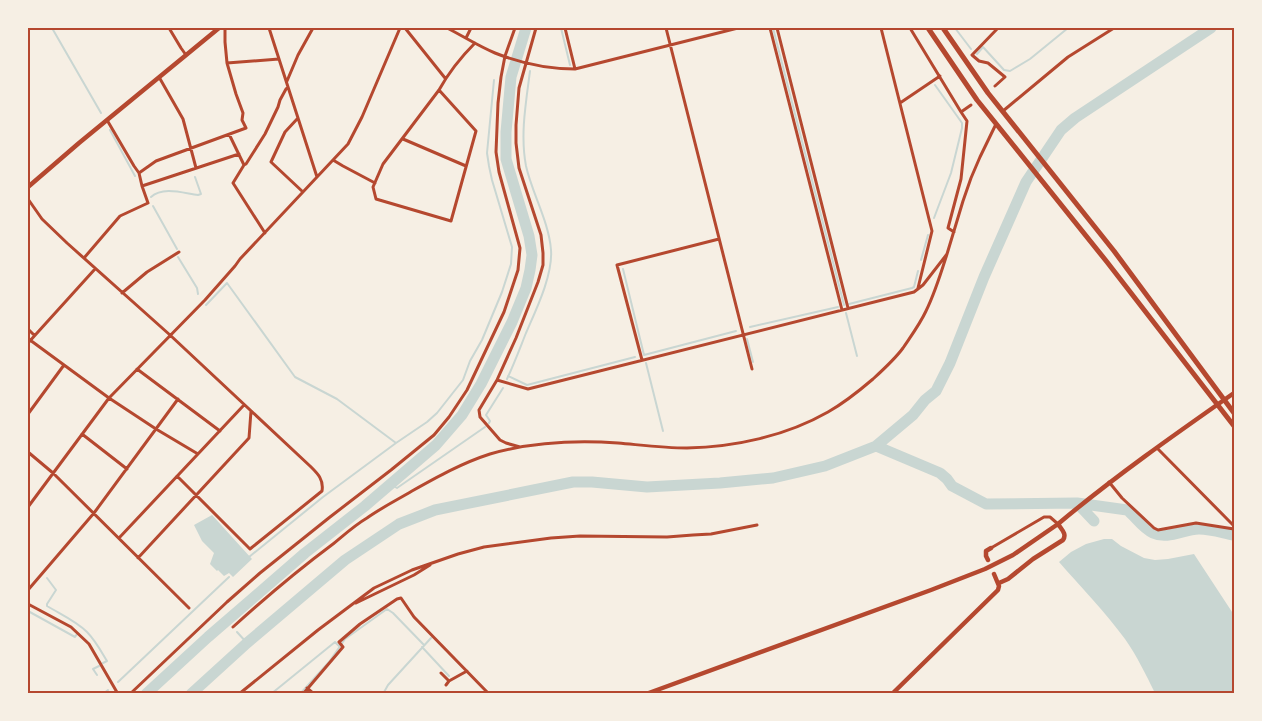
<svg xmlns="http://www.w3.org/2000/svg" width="1262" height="721" font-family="Cabin,sans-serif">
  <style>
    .water { fill: #c9d6d2 }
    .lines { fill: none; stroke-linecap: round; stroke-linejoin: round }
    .stream { stroke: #c9d6d2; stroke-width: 2 }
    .river { stroke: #c9d6d2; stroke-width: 11 }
    .minor { stroke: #b5482f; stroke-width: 3 }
    .tertiary { stroke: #b5482f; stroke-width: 4.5 }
    .secondary { stroke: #b5482f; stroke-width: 4.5 }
    .primary { stroke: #b5482f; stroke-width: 5 }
    .neatline { fill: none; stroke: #b5482f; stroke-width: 2 }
  </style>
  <rect width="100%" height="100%" fill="#f6efe4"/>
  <path class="water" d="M212,515L252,559L233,577L229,573L224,576L218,570L217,571L210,564L214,553L202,541L194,525Z
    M1104,539H1112L1121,546L1144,558L1155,560L1168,559L1194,554L1234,615V693H1155C1146,675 1137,656 1125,639C1105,612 1081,587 1059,562L1071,552L1086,544Z"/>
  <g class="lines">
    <path class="stream" d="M52,28L101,113
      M561,28L570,65
      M773,28L844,305
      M955,28L971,49
      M977,54L983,47L1004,70L1010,71L1030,59L1068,28
      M110,130L135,176
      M151,197C163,186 183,193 198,195L201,194L195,177
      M153,206L177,249
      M934,218L951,173L962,128V123L935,85
      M178,257L197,288L198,294
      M921,260L928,235
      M623,269L644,355L736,331
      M849,304L912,288L914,287L918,271
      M206,305L227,283L295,377L337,399L396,443
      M846,313L857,356
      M750,327L838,307
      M747,339L753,362
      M646,363L663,431
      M508,376L527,385L635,357
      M507,379C514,364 520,348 526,333C536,310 553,275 551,250C549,222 532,193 526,166C520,135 526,102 530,71
      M489,423L490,421L486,415L503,388
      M390,484L397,488L485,427
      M249,557L323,497L396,443L427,422L437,413L463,380L470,361L482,340L502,292L511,264L512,247L492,180L489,166L487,153L494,80
      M47,578L56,590L47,604V606C60,614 76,621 87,632C95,640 101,651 107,661L103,663
      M28,611L75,637L77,634
      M237,632L247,643
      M422,647L449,676
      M97,675L93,669L99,666
      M118,682L229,577
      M103,694L108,690
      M271,694L335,642L340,647
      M300,694L329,662L345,639L387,609L393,613L424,645
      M383,694L388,685L431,638"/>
    <path class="river" d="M876,446L940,473L947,479L952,486L986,504L1077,503L1127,510C1136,517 1142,528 1153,533C1168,540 1184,529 1199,529C1211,529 1223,533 1234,535
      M1077,503L1094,521
      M146,694L208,637L305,553L365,506L436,445L462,415L481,384L512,322L526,288L530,270L532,255L529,236L506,159V132L511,77L526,28
      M191,694L247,643L345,560L399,524L435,510L573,482H592L647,487L720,483L773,478L825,466L876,446L913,415L925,400L936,391L950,363L984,277L1026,182L1061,130L1075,118L1211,28"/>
    <path class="minor" d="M169,28L181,48L186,55
      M225,28V42L227,63L279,59
      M269,28L317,177
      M405,28L445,78
      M447,28C463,36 478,46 495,53C520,63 549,69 575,69L738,28
      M565,28L575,69
      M666,28L752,369
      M770,28L842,310
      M777,28L848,308
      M881,28L932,231L918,288
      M910,28L961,112
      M466,38L471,28
      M159,77L183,119L196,168
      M287,81L298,55L313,28
      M995,86L1005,77L988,63L979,61L972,55L998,28
      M439,90L476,131L451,221L376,199L373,187L383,164L439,90C449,72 461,57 475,43
      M900,103L940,76
      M1003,111L1068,57L1114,28
      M298,118L285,132L271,162L303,192
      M229,134L244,165L233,183L265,233
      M403,139L466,166
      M333,160L343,166L375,183
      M244,165L246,164L265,134L278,107L280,100L286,89L288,87
      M139,173L156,161L246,128L242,120L243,113L236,94L227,63
      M142,186L239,154
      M28,199L42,219L67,243L170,335L310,466C317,473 324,479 322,491L250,549L177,476
      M954,232L948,228L961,179L967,121L961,112L971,105
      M84,258L120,216L148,203L142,186L139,173L134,166L107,120
      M122,293L147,272L179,252
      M28,329L34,335
      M30,340L109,398L156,429L198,454
      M28,343L95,269
      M642,360L617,265L719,239
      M137,369L220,431
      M497,380L528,389L914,292L923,285L947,254L963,201L971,178L980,157L996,124
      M28,414L64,365
      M82,434L127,469
      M520,447L506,443L500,440L480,417L479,410L497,380L516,338L538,282L543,265V253L541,235L519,168L516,143V125L519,88L536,28
      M1157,448L1234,526
      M28,452L53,473L189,608
      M1109,482L1122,498L1154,528L1158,530L1196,523L1234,529
      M28,507L109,398L205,300L235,266L240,259L348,144L362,117L400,28
      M119,538L244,405
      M991,548L1044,517H1050L1058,524
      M138,558L249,438L251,411
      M28,590L94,513L178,399
      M356,603L414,575L430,565
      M28,604L71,627L89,644L118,694
      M233,627C265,598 298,570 333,544C344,535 355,525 367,518C381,508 397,500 412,491C437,477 462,463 490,454C532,442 575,440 618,443C641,445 664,448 687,448C735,447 786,436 828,412C844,403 859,391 873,379C884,369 895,359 903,348C911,336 920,324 926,311C935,293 941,273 947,254
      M441,673L449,681
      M446,685L449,681L467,671
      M307,688L314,694
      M130,694L227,602L260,573L330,517L391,470L434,435L449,417L467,390L504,312L518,270L520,248L499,172L496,152L498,103L501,77L505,56L515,28
      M239,694L318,630L374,588L412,570L458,554L484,547L551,538L580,536L667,537L693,535L711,534L757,525
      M303,694L343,647L339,642L360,624L397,599L401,598L414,617L489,694"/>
    <path class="tertiary" d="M988,560L986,556V551L991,548
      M999,583L1008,579L1033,559L1063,540C1067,534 1062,530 1058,524C1114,477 1174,435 1234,393
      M646,694L931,590L985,569L1013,555L1058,524
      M892,694L998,590L999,586L994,574"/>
    <path class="secondary" d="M28,187L79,143L219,28"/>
    <path class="primary" d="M928,28L977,100L1107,262L1234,426
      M943,28L988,93L1114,251L1234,413"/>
  </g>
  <rect width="1262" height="721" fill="none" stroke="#f6efe4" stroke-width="58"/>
  <rect x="29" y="29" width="1204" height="663" class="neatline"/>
</svg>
